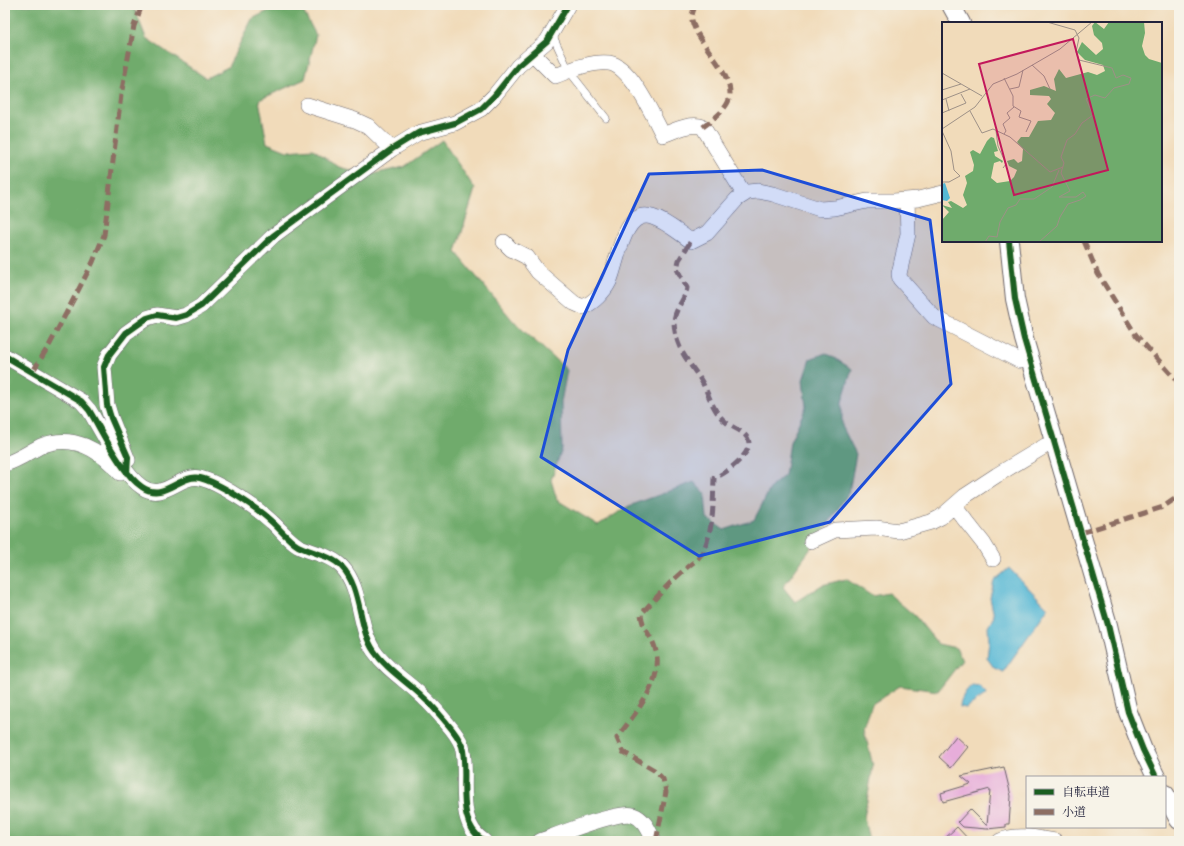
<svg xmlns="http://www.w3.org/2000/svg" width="1184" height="846" font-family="'Old Standard TT','Noto Serif JP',serif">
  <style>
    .forest { fill: #6fab6c; stroke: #486654 }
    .water { fill: #56b8d5; stroke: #3c6d88 }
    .building { fill: #e7adda }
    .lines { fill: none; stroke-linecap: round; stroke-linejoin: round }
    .service-casing { stroke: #6a6367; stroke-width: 8 }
    .minor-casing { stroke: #6a6367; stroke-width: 16 }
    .tertiary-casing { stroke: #6a6367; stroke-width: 20 }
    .service { stroke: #fff; stroke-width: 7 }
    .minor { stroke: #fff; stroke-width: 15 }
    .tertiary { stroke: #fff; stroke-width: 18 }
    .quiet { stroke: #8d6e63; stroke-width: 5; stroke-dasharray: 10 5; stroke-linecap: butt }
    .cycleway-casing { stroke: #f7f3e8; stroke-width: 8 }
    .cycleway { stroke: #1b5e20; stroke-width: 6 }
    .marked { fill: #1d4ed8; fill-opacity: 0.2; stroke: #1d4ed8; stroke-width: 3; stroke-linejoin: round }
    .inset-road { fill: none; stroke: #9e9187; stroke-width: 1 }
    .view { fill: #c2185b; fill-opacity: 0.15; stroke: #c2185b; stroke-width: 2 }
    .inset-edge { fill: none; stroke: #22223b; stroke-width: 2 }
  </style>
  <rect width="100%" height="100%" fill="#f7f3e8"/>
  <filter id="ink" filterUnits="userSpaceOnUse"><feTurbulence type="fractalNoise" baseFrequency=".025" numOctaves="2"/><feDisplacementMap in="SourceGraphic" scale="8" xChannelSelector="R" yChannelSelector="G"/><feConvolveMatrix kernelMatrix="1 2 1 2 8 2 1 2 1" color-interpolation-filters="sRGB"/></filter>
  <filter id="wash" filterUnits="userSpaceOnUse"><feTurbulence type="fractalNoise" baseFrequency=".012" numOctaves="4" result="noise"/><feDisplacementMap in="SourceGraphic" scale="16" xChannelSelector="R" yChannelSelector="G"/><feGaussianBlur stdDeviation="0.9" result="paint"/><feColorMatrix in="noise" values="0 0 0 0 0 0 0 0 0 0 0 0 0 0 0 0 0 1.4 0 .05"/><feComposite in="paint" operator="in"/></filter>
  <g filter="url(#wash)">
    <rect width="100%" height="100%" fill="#f1dbba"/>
    <path class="forest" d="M5,5H133L146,38L206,78L228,67L252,19L268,11H303L316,35L305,79L259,100L267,143L287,151L313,149L339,167L369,175L404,167L442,140L475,189L456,252L514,322L567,370L561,402L562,449L551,480L557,500L598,525L629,506L694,482L705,494L707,518L724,530L754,520L771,487L785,475L790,442L806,407L803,380L810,359L826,353L852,369L842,402V426L856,454L849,492L824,530L783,587L795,602L822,585L846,579L872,596L888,593L915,616L938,644L956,648L962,660L938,691L900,686L872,704L864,729L873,766L864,818L869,841H5Z"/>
    <path class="water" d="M1009,568L1048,608L1003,672L994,668L987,658L989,641L988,627L994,616L990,598L994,581Z
      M972,685L979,686L986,693L985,695L966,708L960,707C960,699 966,690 972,685Z"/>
    <g id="blocks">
      <path class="building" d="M956,736L968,747L951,768L939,757Z
        M1004,767L1011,796L1009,824H1006V827L987,829L963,827L958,822L970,809L987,826L990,789L943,802L941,793L971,784L961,776Z
        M957,827L970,841H942Z"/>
    </g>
  </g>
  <g filter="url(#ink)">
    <use href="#blocks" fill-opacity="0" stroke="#6a6367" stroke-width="1"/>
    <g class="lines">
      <g class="service-casing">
        <path id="service" d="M552,34L569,71L606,118"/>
      </g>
      <g class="minor-casing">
        <path id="minor" d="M532,53L555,76C571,70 591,61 609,63C631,66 653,116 663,135C674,131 691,122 703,127L744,194
          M307,105L355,120L368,126L392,149
          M907,200L908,234L899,274L900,279L934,317L1020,361L1030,358
          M504,242L511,249L527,257L538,272L574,303L583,307C593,303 604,292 609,282C617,266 623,207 652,217C666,221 679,233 691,241L707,233L737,199L748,192L758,191L773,194L820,209L835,208L867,201H894L918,199L943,193
          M5,356L81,401L89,410C102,431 122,474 142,487C164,502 179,474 200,478C220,483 256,507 272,522C281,530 288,540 298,546C312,553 331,555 342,567C362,588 358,628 374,651C387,670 408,682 424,698C432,705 439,714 446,722C452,729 459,737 462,746C470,775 453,821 484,841
          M128,460L111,418L107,405L104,367L109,355L126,333L147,318L157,315L176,318L186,315L201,306L273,236L392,149L418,133L455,123L481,109L494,96L518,66L547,41L568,5
          M5,464C18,460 29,452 41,446C73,433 100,450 120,473
          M954,506L984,544L993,559
          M811,541L835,530L876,528L899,531L931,522L941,517L965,496L997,475L1045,446L1055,443
          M540,841C557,835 619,810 633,815C645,819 649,831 654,841
          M1000,841C1016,833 1038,838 1055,841"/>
      </g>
      <g class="tertiary-casing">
        <path id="tertiary" d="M951,5L961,23
          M1009,241L1015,299L1024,339L1108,625L1128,712L1143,750L1156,777
          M1165,794L1179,820"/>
      </g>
      <use href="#service" class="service"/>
      <use href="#minor" class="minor"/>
      <use href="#tertiary" class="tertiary"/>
      <path class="quiet" d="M695,5C694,10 691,15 692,20C696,44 742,79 727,104C721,114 712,120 703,127
        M1084,241L1098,274L1136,335L1179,383
        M33,371L50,344L93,262L104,235L121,95L134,26L142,5
        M1081,533L1163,507L1179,496
        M656,841L666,792L663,779L654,770L623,752L617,738C634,714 666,680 655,648C651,634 643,631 641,614C655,599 669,583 684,570C691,563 699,560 703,551C714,529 713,501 714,478C724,475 750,455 749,443C748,432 734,429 727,423C714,414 709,395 702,382C695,370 684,358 679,345C676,338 674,329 674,321C675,308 685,300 687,288L677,269L679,260L691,241"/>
      <g class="cycleway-casing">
        <path id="cycleway" d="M1009,241L1015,299L1024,339L1108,625L1128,712L1143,750L1156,777
          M5,356L81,401L89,410C102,431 122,474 142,487C164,502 179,474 200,478C220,483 256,507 272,522C281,530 288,540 298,546C312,553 331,555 342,567C362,588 358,628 374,651C387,670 408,682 424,698C432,705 439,714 446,722C452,729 459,737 462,746C470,775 453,821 484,841
          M127,473L128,457L111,418L107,405L104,367L109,355L126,333L147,318L157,315L176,318L186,315L201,306L273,236L392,149L418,133L455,123L481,109L494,96L518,66L547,41L568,5"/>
      </g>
      <use href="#cycleway" class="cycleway"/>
    </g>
  </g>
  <path class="marked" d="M762,170L930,220L951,384L830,522L699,556L541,457L568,350L649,174Z"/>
  <g transform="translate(942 22)">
    <rect width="220" height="220" fill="#f1dbba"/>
    <path d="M153,0L162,7L167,0H202L203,11L200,24L203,33L207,37L220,41V220H0V198L7,190L0,183L10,186L6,180L9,179L21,186L25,183L21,173L25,161L23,154L31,149L32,143L28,130L31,128L38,132L45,119L49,115L52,116L56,129L52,130L53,134L61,139L60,141L58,139L52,141L49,156L55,161L68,159L72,155L75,148L67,144L65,139L72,137L76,141L80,139L81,127L75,120L79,115H87L96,99L109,98L113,91L105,82L109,77L107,74L88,73V68L102,64L114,69L112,57L117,47L124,56L146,50L155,53L163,49L161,43L143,38L135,30L140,20L154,33L161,27L160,21L152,13L150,4Z" fill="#6fab6c"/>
    <path d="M3,161L8,176L5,179L0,178V162Z" fill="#56b8d5"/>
    <path class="inset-road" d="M90,43L102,54L108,67M0,51L40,74M62,56L71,74V84L79,89L77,95L89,99L84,110M68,67L77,65L81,48M0,68L19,62M4,77L7,89M0,78L28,67M28,89L40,111L51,107L68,115L108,150L121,145M0,91L24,81L19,72M0,107L33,85L51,62L75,52L118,27L150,0M0,109L9,129L12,148L18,154L7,160H0M54,109L56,124L64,142L61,146M62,112L64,109L61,102L68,96L65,91L72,85M43,220L47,214L55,215L58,200L66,186L74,183L78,177H92L110,165L117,148M97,220L115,204L118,195L126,182L138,178L144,174L141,170L134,175H117L128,169L119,151L122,141L119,135L125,118L133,112L140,101L151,93L144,77L153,73L163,76L172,66L187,62L189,56L181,53L174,56L170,46L137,38L134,30L137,16L133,8L105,0"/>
    <path class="view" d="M131,17L166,148L72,173L37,42Z"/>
    <rect width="220" height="220" class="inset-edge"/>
  </g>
  <rect width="1184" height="846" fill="none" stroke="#f7f3e8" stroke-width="20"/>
  <rect x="1026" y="776" width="140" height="52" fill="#f7f3e8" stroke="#a29fa3"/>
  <rect x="1034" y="789" width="20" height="6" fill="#1b5e20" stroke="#a29fa3"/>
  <text x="1062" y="796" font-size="12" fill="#22223b">自転車道</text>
  <rect x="1034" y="809" width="20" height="6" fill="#8d6e63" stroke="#a29fa3"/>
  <text x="1062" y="816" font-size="12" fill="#22223b">小道</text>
</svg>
